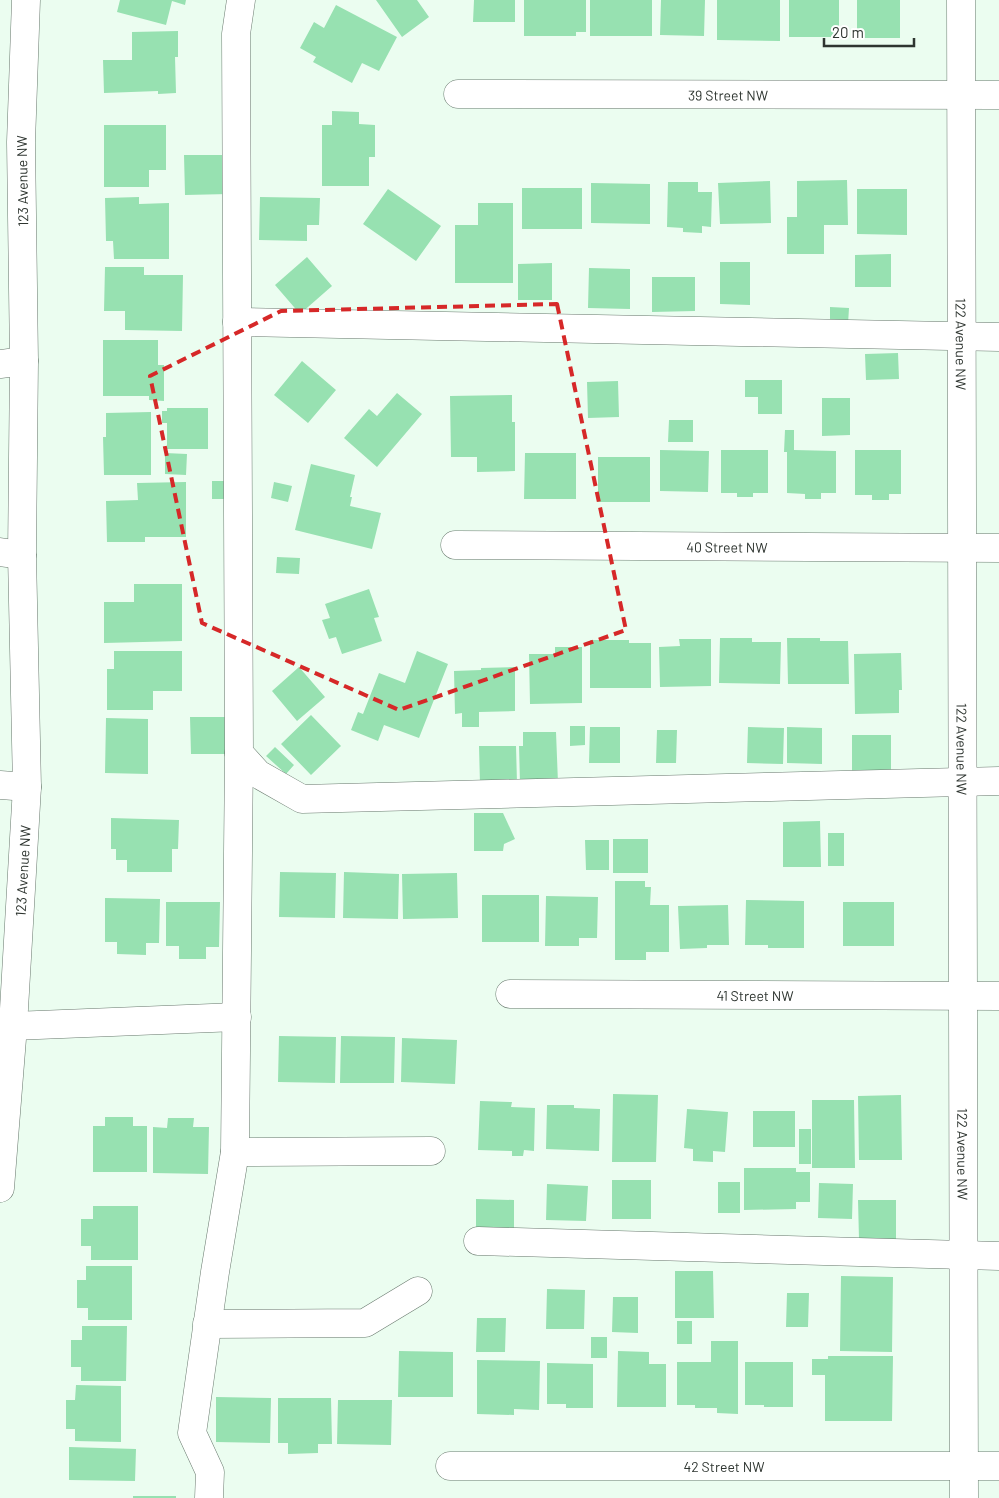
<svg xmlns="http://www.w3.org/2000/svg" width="999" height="1498" font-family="Barlow,sans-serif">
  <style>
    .building { fill: #97e1b1 }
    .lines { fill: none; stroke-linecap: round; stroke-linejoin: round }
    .minor-casing { stroke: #69796e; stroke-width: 29 }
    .minor { stroke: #fff; stroke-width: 28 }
    .marked { fill: none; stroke: #d62828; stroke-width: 4; stroke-dasharray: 10 6; stroke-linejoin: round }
    .labels { text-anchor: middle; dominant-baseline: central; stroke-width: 4; stroke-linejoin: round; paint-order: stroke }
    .street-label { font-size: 14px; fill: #2e3530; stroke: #fff }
  </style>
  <rect width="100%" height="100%" fill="#ebfdf0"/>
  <path class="building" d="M120,0H186L185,5L172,1L166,25L117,12Z
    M376,0H417L429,17L402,37Z
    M474,0H515V22H473Z
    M524,0H586V32H576V36H524Z
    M590,0H652V36H590Z
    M661,0H705L704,36L660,35Z
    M717,0H780V41L717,40Z
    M789,0H839V37H789Z
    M857,0H900V38H857Z
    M336,5L397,37L379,71L362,63L352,83L313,62L316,57L300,48L314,22L324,28Z
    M178,31V57H175L176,93L158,94V91L104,93L103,60H132V32Z
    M332,111L359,112V124L375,125V157H369V186H322V125H332Z
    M104,125H166V170H149V187H104Z
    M184,155H228L229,194L185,195Z
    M847,180L848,225H824V254H787V217H797V181Z
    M770,181L771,223L720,224L718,183Z
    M668,182H698V192H712L711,227L702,226V233L683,232V228L667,227Z
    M591,183L650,184V224L591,223Z
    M522,188H582V229H522Z
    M388,189L441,226L416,261L363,224Z
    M857,189H907V235L857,234Z
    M139,197V204L169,203V259H114L113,241H106L105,198Z
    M260,197L320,198L319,225H307V241L259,240Z
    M478,203H513V283H455V225H478Z
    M891,254V287H855V255Z
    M307,257L332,286L300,314L275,285Z
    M720,262H750V305L720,304Z
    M552,263V300H518V264Z
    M105,267H144V275H183L182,331L125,330V311H104Z
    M589,268L630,269V309L588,308Z
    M652,277H695V311L652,312Z
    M830,307L849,308L848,324L830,323Z
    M103,340H158V365H164V401L149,400V396H103Z
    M898,353L899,379L866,380L865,354Z
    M302,361L336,390L308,423L274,395Z
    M745,380H782V414H758V397H745Z
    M618,381L619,417L588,418L587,382Z
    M397,393L422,414L377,467L344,438L369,409L377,416Z
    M512,395V422H515V471L477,472V457H451L450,396Z
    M822,398H850V435L822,436Z
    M167,408H208V449H167V423H162V411H167Z
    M151,412V475H104L103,437H106V413Z
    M669,420H693V442H668Z
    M785,430H794V450L836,451V493H821V499H805V494L787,493V452H784Z
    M660,450L709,451L708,492L660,491Z
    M721,450H768V493H753V497H737V493H721Z
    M855,450H901V494H889V500H872V495H855Z
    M165,453L187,454L186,475L165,474Z
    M525,453H576V499H524Z
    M598,457H650V502H598Z
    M311,464L355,475L350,497H352L350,506L381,513L372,549L295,530Z
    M212,481H228V499H212Z
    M186,482V537H145V542H107L106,501L138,500L137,483Z
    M274,482L292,486L288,502L271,498Z
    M277,557L300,558L299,574L276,573Z
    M134,584H182V641L104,643V602H134Z
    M369,589L379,617L374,618L382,641L342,654L336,637L329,639L322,620L330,618L325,604Z
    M720,638H752V642H781L780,684L719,683Z
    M787,638H820V641H848L849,684H788Z
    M679,639H711V686L660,687L659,647L680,646Z
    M590,640H629V643H651V688H590Z
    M555,647H582V703L530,704L529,654H555Z
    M114,651H182V691H153V710H107V669H114Z
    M417,651L448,664L419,738L384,725L378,741L351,730L358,712L363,714L379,673L405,683Z
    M901,653L902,690H899V713L855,714L854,654Z
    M299,667L325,697L297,721L272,691Z
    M515,667V711L479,712V727H462V713L455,714L454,671L481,670V668Z
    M311,715L341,746L311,775L281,744Z
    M190,717H226L227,754H191Z
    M106,718L148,719V774L105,773Z
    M570,726H585V745L570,746Z
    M590,727H620V763H589Z
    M748,727L784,728L783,764L747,763Z
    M787,727L822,728V764L787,763Z
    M657,730H677L676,763H656Z
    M523,732H556L558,783H520L519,746H523Z
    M852,735H891V775H852Z
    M479,746H516L517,783L480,784Z
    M275,747L294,765L286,774L266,756Z
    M474,813H503L515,839L504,844L503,851H474Z
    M111,818L179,820L178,849H172V872H127V860H116V849H111Z
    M820,821L821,867H783V822Z
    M828,833H844V866H828Z
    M613,839H648V873H613Z
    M585,840H609V870H586Z
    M280,872L336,873L335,918L279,917Z
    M344,872L399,874L398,919L343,918Z
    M457,873L458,918L403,919L402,874Z
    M615,881H645V887H651L650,905H669V952H646V960H615Z
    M482,895H539V942H482Z
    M546,896L598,897L597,938H579V946H545Z
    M105,898L160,899L159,943H146V955L117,954V942H105Z
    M746,900L804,901V948H768V945H745Z
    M166,902H220L219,947H206V959H179V946H166Z
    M843,902H894V946H843Z
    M728,905L729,945H707V948L680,949L678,906Z
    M279,1036L336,1037L335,1083L278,1082Z
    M341,1036L395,1037L394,1083H340Z
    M402,1038L457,1040L455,1084L401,1082Z
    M613,1094L658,1095L656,1162H612Z
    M901,1095L902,1160H859L858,1096Z
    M812,1100H854L855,1168H812Z
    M480,1101L512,1102L511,1107L535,1108L534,1151L524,1150L523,1156H512V1151L478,1150Z
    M547,1105H574V1108L600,1109L599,1151L546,1149Z
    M687,1109L728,1112L725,1152L713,1151V1162L693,1161V1149L684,1148Z
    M753,1111H795V1147H753Z
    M105,1117H133V1126H147V1172H93V1126H105Z
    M168,1118H194L193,1127H209L208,1174L153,1173V1127L167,1128Z
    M799,1129H811V1164H799Z
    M744,1168H796V1172H810V1202H796V1209L744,1210Z
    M612,1180H651V1219H612Z
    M718,1182H740V1213H718Z
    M819,1183L853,1184L852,1219L818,1218Z
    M547,1184L588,1186L586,1221L546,1220Z
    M476,1199L514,1200V1240L476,1239Z
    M858,1200H896V1239H859Z
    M93,1206H138V1260H91V1246H81V1219H93Z
    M86,1266H132V1320H88V1308H77V1280H86Z
    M675,1271H713L714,1318H675Z
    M841,1276L893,1277L892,1352L840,1351Z
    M547,1289L585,1290L584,1329H546Z
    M787,1293H809L808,1327H786Z
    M613,1297H638V1333L612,1332Z
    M477,1318H506L505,1352H476Z
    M677,1321H692V1344H677Z
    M82,1326H127L126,1381H81V1367H71V1340H82Z
    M591,1337H607V1358H591Z
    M711,1341H738V1414L717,1413V1408H695V1405H677V1362H711Z
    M399,1351L453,1352V1397H398Z
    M618,1351L649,1352V1364H666V1407H617Z
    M828,1356H893L892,1421H825V1375H812V1359H828Z
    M477,1360L540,1361L539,1410L514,1409V1415L477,1414Z
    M745,1362H793V1407H764V1405H745Z
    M547,1363L593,1364V1408H566V1404H547Z
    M76,1385L121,1386V1442L75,1441V1429H66V1400H75Z
    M216,1397L271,1398L270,1443L216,1442Z
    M278,1398H331L332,1444H318V1453L288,1454V1443H278Z
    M338,1400H392L391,1445L337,1444Z
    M69,1447L136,1449L135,1481L69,1480Z
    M133,1496H176V1498H133Z"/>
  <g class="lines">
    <g class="minor-casing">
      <g id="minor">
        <path d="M241,0L236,34L239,753L258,774L302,799L999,781"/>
        <path id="s1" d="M961,0L964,1498"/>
        <path id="s2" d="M458,94L999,95"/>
        <path d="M237,322L999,337"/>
        <path d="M0,364L24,361"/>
        <path id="s3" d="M455,545L999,548"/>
        <path d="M0,552L22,555"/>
        <path d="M0,785L27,787"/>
        <path id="s4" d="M510,994L999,996"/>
        <path d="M0,1025L13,1026L237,1017"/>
        <path d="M235,1152L431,1151"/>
        <path id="s5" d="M0,1188L13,1026L27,787L22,555L24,361L21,142L26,0"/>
        <path d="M478,1241L999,1256"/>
        <path d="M207,1324L365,1323L418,1291"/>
        <path id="s6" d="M450,1466H999"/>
        <path d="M209,1498L210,1472L192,1433L215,1272L235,1152L239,753"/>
      </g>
    </g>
    <use href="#minor" class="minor"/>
  </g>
  <path class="marked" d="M557,304L626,630L399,710L202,623L150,376L281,311Z"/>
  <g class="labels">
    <g class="street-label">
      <text stroke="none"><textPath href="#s2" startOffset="270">39 Street NW</textPath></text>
      <text transform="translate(22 181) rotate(-91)">123 Avenue NW</text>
      <text stroke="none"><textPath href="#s1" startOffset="344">122 Avenue NW</textPath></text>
      <text stroke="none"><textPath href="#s3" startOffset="272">40 Street NW</textPath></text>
      <text stroke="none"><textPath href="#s1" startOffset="749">122 Avenue NW</textPath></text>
      <text stroke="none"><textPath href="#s5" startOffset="318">123 Avenue NW</textPath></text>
      <text stroke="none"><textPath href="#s4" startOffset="245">41 Street NW</textPath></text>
      <text stroke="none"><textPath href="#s1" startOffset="1154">122 Avenue NW</textPath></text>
      <text stroke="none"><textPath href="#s6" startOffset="274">42 Street NW</textPath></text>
    </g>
  </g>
  <path d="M824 38v8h90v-8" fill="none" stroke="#2e3530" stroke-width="2.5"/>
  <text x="832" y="38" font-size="15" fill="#2e3530" stroke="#ffffff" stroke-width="4" paint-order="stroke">20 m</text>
</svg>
